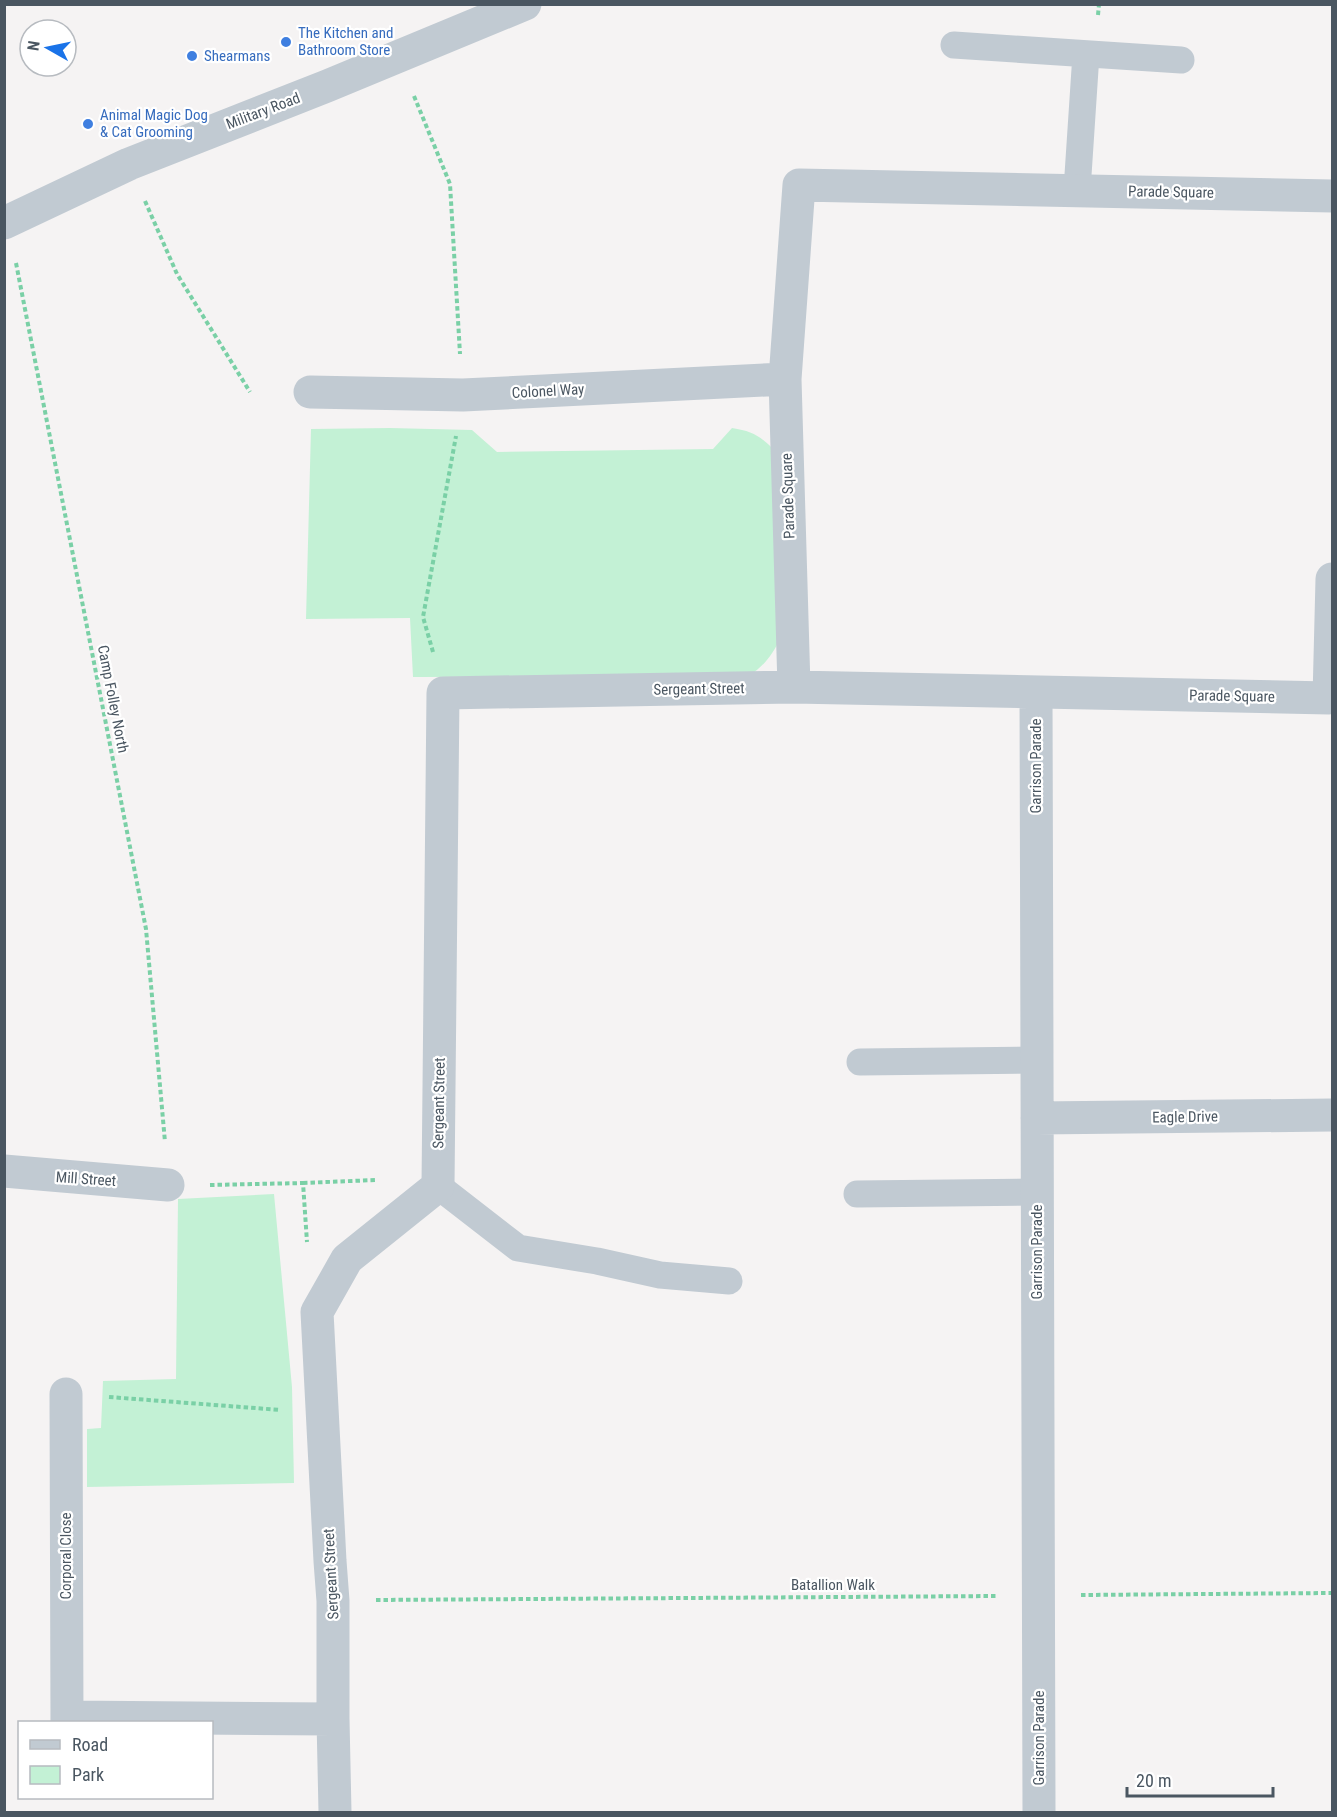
<svg xmlns="http://www.w3.org/2000/svg" width="1337" height="1817" font-family="'Roboto Condensed',sans-serif">
  <style>
    .green { fill: #c3f1d5 }
    .lines { fill: none; stroke-linecap: round; stroke-linejoin: round }
    .path { stroke: #7ad0a6; stroke-width: 4; stroke-dasharray: 4.5 3; stroke-linecap: butt }
    .service { stroke: #c1cad2; stroke-width: 27 }
    .minor { stroke: #c1cad2; stroke-width: 33 }
    .tertiary { stroke: #c1cad2; stroke-width: 33 }
    .shop-dot { fill: #3f7fe0; stroke: #fff; stroke-width: 2 }
    .labels { text-anchor: middle; dominant-baseline: central; stroke-width: 4.5; stroke-linejoin: round; paint-order: stroke }
    .shop-label { font-size: 15px; fill: #366cbe; stroke: #fff; text-anchor: start }
    .street-label { font-size: 15px; fill: #4a5661; stroke: #fff }
  </style>
  <rect width="100%" height="100%" fill="#f5f3f3"/>
  <path class="green" d="M390,428L472,430L497,452L713,449L732,428C751,431 759,435 772,448L781,637C773,654 765,665 749,676L413,677L410,618L306,619L311,429Z
    M274,1194L292,1387L294,1483L87,1487V1429L101,1428L103,1381L176,1379L178,1199Z"/>
  <g class="lines">
    <path class="path" d="M1098,15L1099,4
      M414,96L450,184L460,354
      M145,201L177,274L250,392
      M16,263L146,929L165,1142
      M433,652L423,617L456,436
      M303,1183L375,1180
      M210,1185L303,1183L307,1242
      M109,1397L281,1410
      M1081,1595L1332,1593
      M376,1600L996,1596"/>
    <path class="service" d="M954,45L1181,60
      M1077,190L1086,54
      M860,1062L1037,1060
      M438,1186L518,1248L597,1261L660,1275L729,1281
      M857,1194L1037,1192"/>
    <path class="minor" d="M310,392L463,395L785,379
      M794,687L785,379L799,185L1332,196
      M1036,692L1039,1812
      M1037,1118L1332,1115
      M4,1171L168,1185
      M66,1394L67,1722
      M67,1717L333,1719
      M335,1812L333,1719V1601L330,1561L317,1312L347,1259L438,1186L443,693L794,687L1329,698L1332,579"/>
    <path class="tertiary" d="M4,223L129,164L327,86L525,4"/>
  </g>
  <g class="shop-dot">
    <circle cx="286" cy="42" r="6"/>
    <circle cx="192" cy="56" r="6"/>
    <circle cx="88" cy="124" r="6"/>
  </g>
  <g class="labels">
    <g class="shop-label">
      <text x="298" y="33">The Kitchen and<tspan x="298" dy="17">Bathroom Store</tspan></text>
      <text x="204" y="56">Shearmans</text>
      <text x="100" y="115">Animal Magic Dog<tspan x="100" dy="17">&amp; Cat Grooming</tspan></text>
    </g>
    <g class="street-label">
      <text transform="translate(263 111) rotate(-21)">Military Road</text>
      <text transform="translate(1171 192) rotate(1)">Parade Square</text>
      <text transform="translate(548 391) rotate(-3)">Colonel Way</text>
      <text transform="translate(788 496) rotate(-92)">Parade Square</text>
      <text transform="translate(699 689) rotate(-1)">Sergeant Street</text>
      <text transform="translate(1232 696) rotate(1)">Parade Square</text>
      <text transform="translate(113 699) rotate(79)">Camp Folley North</text>
      <text transform="translate(1036 766) rotate(-90)">Garrison Parade</text>
      <text transform="translate(439 1103) rotate(-89)">Sergeant Street</text>
      <text transform="translate(1185 1117) rotate(-1)">Eagle Drive</text>
      <text transform="translate(86 1179) rotate(4)">Mill Street</text>
      <text transform="translate(1037 1252) rotate(-90)">Garrison Parade</text>
      <text transform="translate(66 1556) rotate(-90)">Corporal Close</text>
      <text transform="translate(331 1574) rotate(-93)">Sergeant Street</text>
      <text x="833" y="1585">Batallion Walk</text>
      <text transform="translate(1039 1738) rotate(-90)">Garrison Parade</text>
    </g>
  </g>
  <rect width="1337" height="1817" fill="none" stroke="#4a5661" stroke-width="12"/>
  <rect x="18" y="1721" width="195" height="78" fill="#ffffff" stroke="#b7bbc0" stroke-width="1.5"/>
  <rect x="30" y="1740" width="30" height="9" fill="#c1cad2" stroke="#b7bbc0" stroke-width="1.5"/>
  <text x="72" y="1751" font-size="18" fill="#4a5661">Road</text>
  <rect x="30" y="1766" width="30" height="18" fill="#c3f1d5" stroke="#b7bbc0" stroke-width="1.5"/>
  <text x="72" y="1781" font-size="18" fill="#4a5661">Park</text>
  <g transform="translate(48 48) rotate(279)"><circle r="28" fill="#ffffff" stroke="#b7bbc0" stroke-width="1.5"/>
  <path d="M0-4.5L10 22L0 15L-10 22Z" fill="#1a73e8"/>
  <text y="-9" font-size="16" font-weight="bold" text-anchor="middle" fill="#4a5661">N</text>
  </g>
  <path d="M1127 1787v9h146v-9" fill="none" stroke="#4a5661" stroke-width="3"/>
  <text x="1136" y="1787" font-size="18" fill="#4a5661" stroke="#ffffff" stroke-width="4.5" paint-order="stroke">20 m</text>
</svg>
